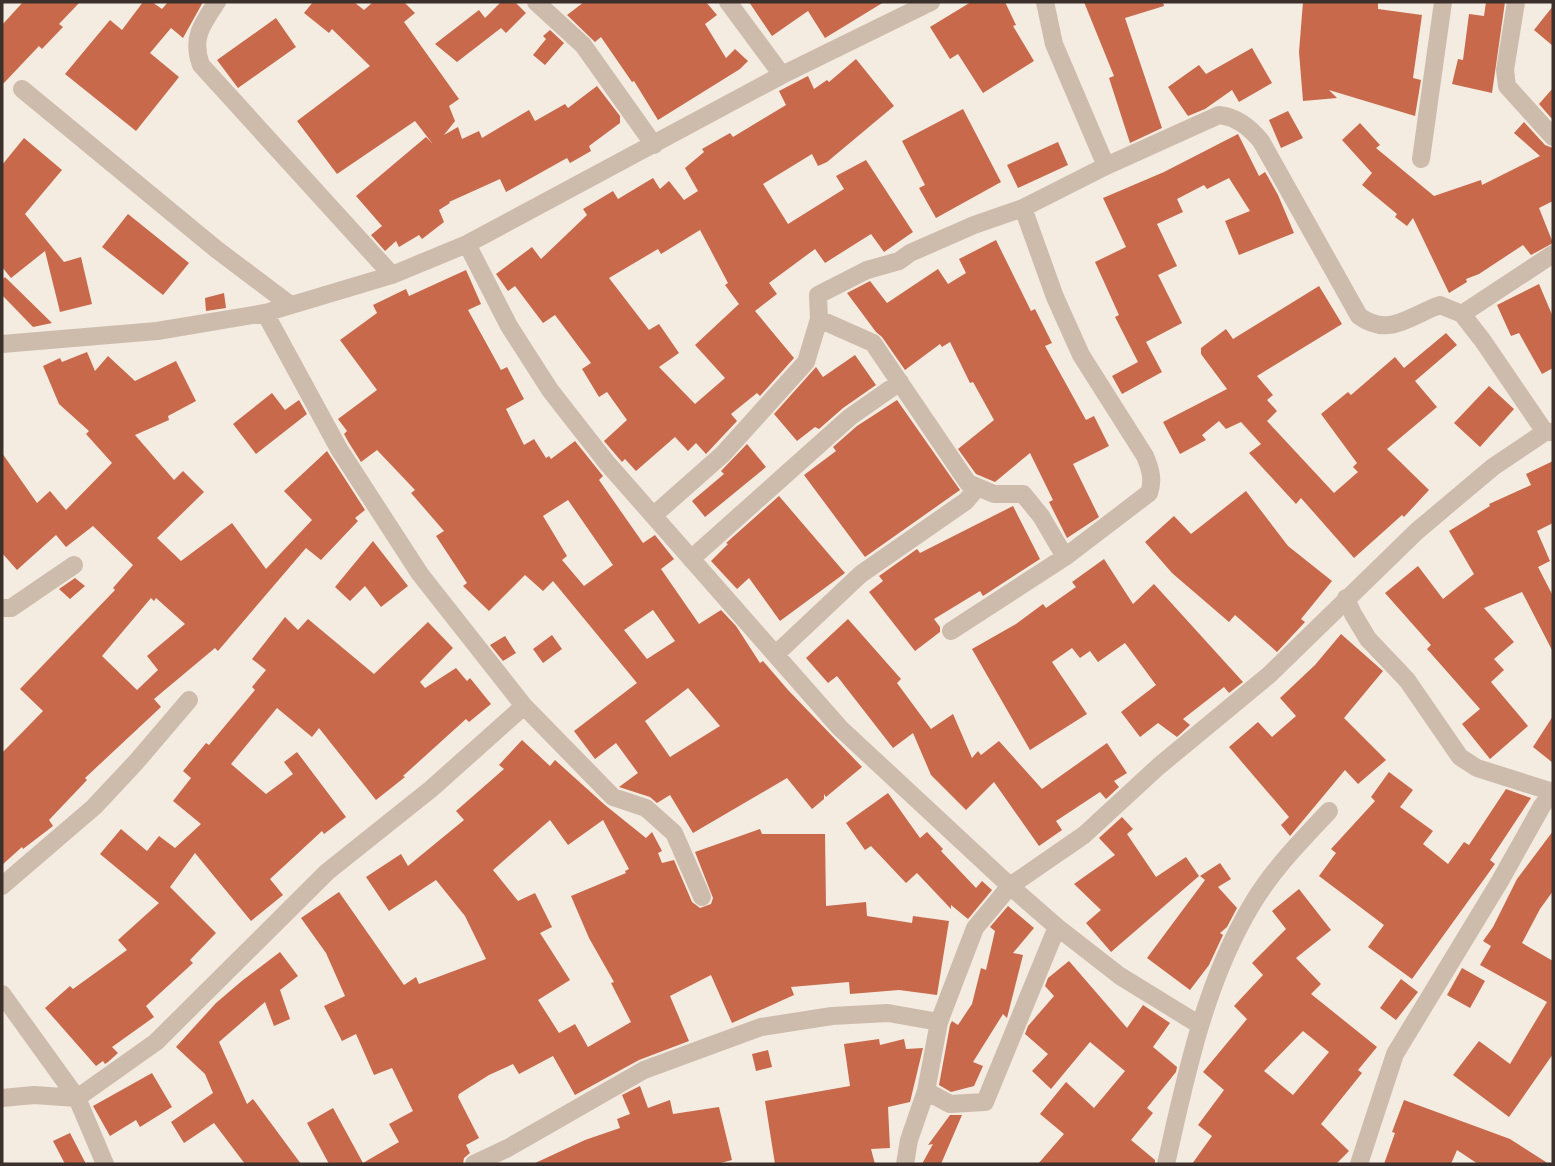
<svg xmlns="http://www.w3.org/2000/svg" width="1555" height="1166" font-family="Helvetica,sans-serif">
  <style>
    .building { fill: #c8694b; fill-rule: evenodd }
    .lines { fill: none; stroke-linecap: round; stroke-linejoin: round }
    .minor { stroke: #cdbbac; stroke-width: 18 }
  </style>
  <rect width="100%" height="100%" fill="#f4ebe1"/>
  <path class="building" d="M23,2H80L59,24L63,27L42,49L39,46L2,85V25Z
    M143,2H152L162,9L168,2H203L183,38L171,28L150,53L179,77L136,131L65,74L110,20L122,30Z
    M313,2H354L364,10L373,2H404L415,13L404,22L459,99L449,106L455,121L444,135L458,127L462,139L479,131L482,138L529,110L535,121L565,104L568,108L597,86L620,116V123L589,146L591,151L570,163L567,158L506,192L500,179L449,202L450,203L439,210L444,222L422,239L419,235L399,247L396,241L385,251L371,235L382,226L356,196L426,137L432,143L415,121L337,174L297,121L370,66L332,29L329,33L304,13Z
    M501,2H515L526,13L506,33L501,28L457,62L435,44L479,10L485,18Z
    M584,2H706L717,15L705,24L726,58L735,49L748,61L740,69L658,120L634,81L632,82L601,37L595,42L567,15Z
    M749,2H884L825,38L808,11L772,36Z
    M971,2H1005L1016,25L1013,26L1034,61L983,93L958,54L950,59L930,27Z
    M1084,2H1163L1164,6L1125,18L1162,128L1130,143L1109,78L1114,76Z
    M1303,2H1378V9L1422,15L1413,78L1421,80L1415,116L1329,90L1337,98L1303,101L1299,52Z
    M1486,2H1505L1492,93L1452,84L1458,59L1463,60L1469,14L1484,16Z
    M1553,6V46L1534,30Z
    M276,18L296,47L238,88L217,60Z
    M550,30L564,43L545,65L533,55L546,39L543,36Z
    M1252,48L1272,83L1239,102L1232,90L1205,109L1188,116L1168,87L1199,65L1206,74Z
    M856,59L894,106L827,162L818,166L812,154L763,184L788,224L844,189L836,176L866,160L913,232L884,252L871,234L825,263L815,249L769,283L777,294L755,311L794,358L760,396L757,393L731,414L737,421L706,454L696,443L688,451L675,437L636,471L625,459L622,462L604,441L627,420L607,392L599,397L582,369L591,363L555,315L543,323L515,286L508,291L496,274L532,247L541,259L587,215L583,209L613,191L618,199L653,178L660,189L669,181L684,200L698,191L685,168L704,152L702,149L730,133L733,137L786,105L779,91L808,76L814,89L827,80L829,82ZM700,230L728,283L725,285L739,304L695,345L725,378L695,404L659,367L679,353L659,324L649,330L609,278L658,249L661,254Z
    M1553,88V120L1539,104Z
    M963,109L1001,182L936,218L919,188L925,185L902,141Z
    M1288,111L1303,138L1281,148L1269,120Z
    M1524,122L1545,145L1553,148V201L1539,208L1553,243L1531,255L1523,245L1479,274L1466,279L1467,282L1449,293L1413,218L1407,226L1395,217L1397,214L1362,185L1372,173L1342,140L1360,123L1380,145L1376,148L1434,196L1481,180L1482,185L1540,156L1514,133Z
    M1238,134L1259,176L1265,172L1268,177L1278,195L1294,233L1239,255L1225,221L1250,211L1229,178L1207,189L1204,185L1177,199L1183,212L1157,224L1177,266L1158,275L1182,323L1146,342L1162,372L1122,394L1112,376L1138,362L1115,317L1119,315L1095,262L1126,247L1103,198L1164,172Z
    M24,138L62,170L25,214L64,262L81,257L92,304L60,312L45,251L11,278L2,267V165Z
    M1058,142L1068,165L1018,188L1007,165Z
    M128,214L189,263L163,295L102,247Z
    M996,240L1031,311L1035,309L1052,343L1045,346L1086,420L1094,416L1109,446L1073,464L1099,517L1067,538L1049,502L1053,500L1030,453L995,482L976,474L958,449L994,420L973,382L970,383L950,342L942,347L940,344L905,370L882,337L876,332L847,293L870,281L887,303L938,269L948,284L966,273L959,259Z
    M466,270L481,304L468,310L501,370L507,367L524,399L506,409L524,445L534,439L546,458L549,456L551,459L575,441L603,476L599,480L643,543L655,535L674,559L661,569L699,624L721,610L736,626L760,663L763,661L788,690L862,767L826,797L824,794V799L812,809L787,778L693,833L670,795L657,803L650,797L619,787L638,773L616,743L595,759L574,731L637,683L553,581L543,591L525,575L489,611L463,586L467,583L436,536L444,531L411,493L415,490L377,450L361,462L349,443L344,434L347,431L338,419L377,390L340,340L377,313L373,305L406,289L409,296ZM568,500L613,565L584,586L562,560L567,556L543,516ZM653,610L675,641L647,659L624,630ZM688,688L720,726L670,757L645,721Z
    M5,277L52,323L33,327L2,295V280Z
    M1539,284L1553,317V368L1542,374L1519,333L1511,336L1497,305Z
    M1319,286L1342,324L1257,376L1273,395L1267,400L1277,411L1267,421L1334,493L1358,472L1353,467L1357,463L1321,414L1348,392L1351,395L1395,357L1404,368L1446,333L1457,345L1415,381L1437,407L1387,449L1429,490L1404,517L1402,515L1354,558L1301,498L1296,504L1249,453L1261,444L1241,422L1226,429L1219,421L1202,435L1206,440L1180,454L1163,422L1227,389L1201,354V348L1226,329L1233,339Z
    M224,293L226,308L206,311L205,298Z
    M87,352L95,371L108,356L135,381L176,361L196,401L168,416L169,420L135,435L174,480L183,471L204,492L157,538L181,561L232,523L266,569L312,520L284,491L327,451L365,510L355,518L358,521L321,560L306,548L218,651L215,648L154,699L161,707L85,778L87,780L49,820L53,826L23,849L22,847L2,865V753L43,711L20,689L115,590L113,588L133,565L93,526L66,547L56,535L17,570L2,553V453L37,503L50,491L66,510L112,463L86,434L89,431L59,404L43,366L60,358L62,362ZM151,598L154,601L156,598L185,624L147,656L158,670L137,690L102,656Z
    M855,355L876,385L843,408L819,429L815,427L797,441L774,414L816,367L823,377Z
    M1489,386L1514,409L1480,447L1454,423Z
    M272,393L285,410L299,400L307,414L256,454L233,424Z
    M897,400L960,490L865,557L804,475L836,451L833,447L857,426Z
    M747,444L766,467L705,517L692,501L724,474L721,471Z
    M1553,461V523L1537,531L1550,561L1538,567L1553,596V652L1522,592L1484,608L1514,642L1494,659L1504,670L1491,682L1528,726L1490,759L1462,724L1480,709L1427,649L1431,645L1385,593L1418,566L1443,599L1474,574L1449,531L1490,506L1489,504L1531,485L1526,474Z
    M1246,491L1288,546L1332,581L1301,619L1305,622L1277,652L1235,615L1229,622L1172,573L1145,542L1174,516L1191,534Z
    M779,496L845,573L780,621L749,578L737,589L711,561L728,544L726,543Z
    M1013,506L1040,559L983,596L980,591L934,619L940,627V632L915,651L869,592L883,581L879,576L917,549L920,553Z
    M373,541L408,586L381,607L365,586L350,601L335,587Z
    M1104,559L1133,604L1154,584L1243,682L1229,693L1224,687L1183,719L1190,725L1177,737L1158,723L1140,737L1121,712L1156,685L1125,643L1098,662L1090,651L1080,658L1072,648L1052,662L1087,714L1030,750L972,649L1016,624L1043,604L1046,608L1076,587L1072,582Z
    M75,578L85,586L70,599L59,589Z
    M285,617L298,630L308,619L374,674L428,622L453,648L420,682L425,688L456,668L467,681L470,678L491,704L469,722L466,719L403,776L405,777L376,800L319,728L312,737L277,708L231,764L266,794L293,774L284,762L297,752L346,817L324,834L322,831L270,879L283,895L251,921L195,853L170,887L216,933L190,960L193,963L146,1006L154,1017L112,1047L118,1053L108,1062L105,1064L103,1061L96,1066L45,1008L70,986L73,989L127,950L118,940L159,903L100,854L121,829L147,851L159,836L175,848L201,824L173,801L191,778L183,771L206,743L209,745L255,690L252,687L266,670L252,659Z
    M848,619L901,679L897,683L931,729L953,714L972,758L978,751L981,755L999,741L1042,789L1107,743L1127,773L1114,781L1119,787L1106,799L1100,792L1056,821L1062,830L1039,846L994,782L966,810L931,775L913,733L893,748L837,676L828,683L806,658Z
    M1341,634L1383,671L1344,718L1386,760L1358,784L1345,770L1290,836L1281,825L1289,817L1229,747L1258,722L1272,737L1296,716L1280,698L1315,665Z
    M552,635L562,649L543,663L533,649Z
    M505,636L516,653L503,661L490,645Z
    M1553,716V763L1533,747Z
    M522,740L550,766L555,760L605,805L646,838L652,832L662,851L658,853L662,863L674,860L692,902L700,908L711,904L713,898L695,852L760,829L762,834H825L826,906L866,902L867,916L912,923L913,916L949,921L937,995L899,990L850,994L849,982L791,987L794,995L732,1023L711,975L670,996L689,1041L639,1060L575,1095L553,1056L519,1074L513,1064L489,1075L459,1094L458,1097L479,1138L466,1145L470,1153L464,1158L463,1164H329L307,1123L333,1108L363,1163L399,1142L389,1124L413,1111L392,1068L374,1075L356,1034L342,1041L324,1006L345,996L326,953L301,918L339,892L404,985L416,977L419,984L486,959L465,916L436,880L389,911L366,877L401,854L408,866L464,820L456,811L504,769L499,765ZM550,820L568,845L603,820L629,869L625,871L626,873L571,896L589,938L614,982L611,983L631,1022L588,1047L575,1024L559,1033L538,1000L570,980L540,933L552,927L535,893L518,901L493,870Z
    M1389,772L1413,790L1400,807L1433,831L1423,844L1448,864L1464,842L1469,845L1506,789L1531,798L1490,860L1495,864L1412,979L1368,947L1384,925L1319,876L1336,853L1331,849L1375,801L1371,797Z
    M888,793L920,838L927,832L943,849L941,851L976,888L982,881L992,890L968,919L951,905V909L917,873L906,883L871,846L865,850L846,823Z
    M1122,817L1133,829L1127,834L1156,877L1186,857L1199,876L1111,952L1086,923L1101,910L1074,884L1115,855L1099,838Z
    M1553,831V891L1540,909L1522,943L1553,961V1054L1509,1117L1453,1075L1479,1041L1510,1064L1547,1002L1480,965L1491,946L1483,941L1493,927L1517,879Z
    M1220,863L1231,879L1218,887L1237,908L1227,927L1220,933L1223,935L1209,965L1190,990L1147,958L1205,880L1200,876Z
    M1299,889L1331,930L1296,958L1321,984L1311,994L1377,1047L1358,1070L1362,1073L1321,1124L1349,1151L1336,1164H1192L1212,1136L1198,1125L1224,1090L1203,1072L1247,1019L1234,1006L1263,975L1252,963L1286,929L1272,911ZM1303,1031L1329,1052L1293,1095L1264,1071Z
    M1008,906L1034,928L1013,953L1023,955L1007,1018L1003,1014L973,1062L983,1066L974,1086L951,1092L939,1085L950,1025L952,1021L958,1025L972,1004L981,968L986,970L995,931L990,927Z
    M280,952L298,976L280,990L290,1019L274,1026L265,1002L219,1042L247,1104L253,1099L301,1164H245L214,1123L184,1143L171,1122L213,1093L205,1074L176,1047L216,1003L243,980Z
    M1069,961L1127,1028L1143,1005L1170,1023L1153,1047L1177,1067L1176,1072L1147,1108L1153,1113L1131,1140L1155,1160V1164H1038L1064,1134L1040,1114L1066,1082L1094,1108L1125,1071L1090,1042L1051,1089L1032,1071L1048,1054L1025,1034L1028,1026L1054,996L1045,986L1048,978Z
    M1462,968L1485,981L1470,1008L1447,995Z
    M1401,979L1418,992L1396,1020L1380,1008Z
    M879,1039L880,1045L904,1039L906,1049L923,1048L910,1102L888,1107L890,1148L871,1149L875,1164H775L765,1101L850,1086L844,1044Z
    M768,1050L772,1067L756,1071L752,1054Z
    M152,1073L172,1107L140,1127L136,1120L110,1136L93,1106Z
    M640,1086L648,1108L670,1100L673,1114L719,1107L732,1160L717,1164H533L585,1140L620,1128L617,1119L630,1114L622,1095Z
    M1404,1100L1510,1139L1549,1164H1478L1457,1150L1451,1164H1384L1395,1133L1392,1132Z
    M950,1115H962L941,1164H922L933,1144L928,1145Z
    M70,1133L86,1164H65L53,1141Z"/>
  <g class="lines">
    <path class="minor" d="M217,2C202,24 191,38 201,65L392,275
      M536,2L583,45L654,145
      M728,2L782,75
      M1045,2L1054,44L1106,166
      M1516,2L1505,70L1507,86L1553,137
      M22,89L216,249L289,304
      M1421,159L1443,2
      M467,244L509,326L550,390L607,463L840,728L1010,886L1057,927L1120,976L1198,1024
      M265,313L339,449L420,574L524,706L613,797L646,808L674,833L702,897
      M1462,314L1553,254
      M819,319L873,343L968,483L994,494H1023L1041,516L1065,557
      M2,344L157,331L265,313L392,275L467,244L782,75L931,2
      M654,515L723,454L806,362L819,319L818,295L867,270L899,261L910,253L974,225L1023,208L1106,166L1219,115C1237,117 1249,127 1261,141L1359,316C1389,338 1411,315 1440,305L1462,314L1483,341L1545,432
      M691,559L850,417L900,382
      M1346,598L1353,614L1368,639L1407,680L1460,757L1477,768L1553,792
      M2,608H11L74,565
      M951,631L1065,557L1149,493C1154,480 1150,468 1145,456L1081,355L1055,297L1023,208
      M776,654L861,574L966,501L977,488
      M2,886L94,807L137,761L189,700
      M2,994L77,1098L105,1164
      M926,1091L950,1104L985,1102L1057,927
      M2,1098L34,1095L77,1098L156,1042L327,872L431,789L524,706
      M474,1164L508,1148L644,1070L761,1027L832,1016L888,1013L939,1022
      M905,1164L909,1140L926,1091L939,1022L975,928L1010,886L1084,835L1159,766L1269,675L1417,531L1493,467L1545,432H1553
      M1166,1164C1186,1076 1204,985 1251,906C1272,870 1301,841 1329,811
      M1359,1164L1395,1054L1500,881L1542,806L1553,792"/>
  </g>
  <rect width="1555" height="1166" fill="none" stroke="#3b302b" stroke-width="7"/>
</svg>
